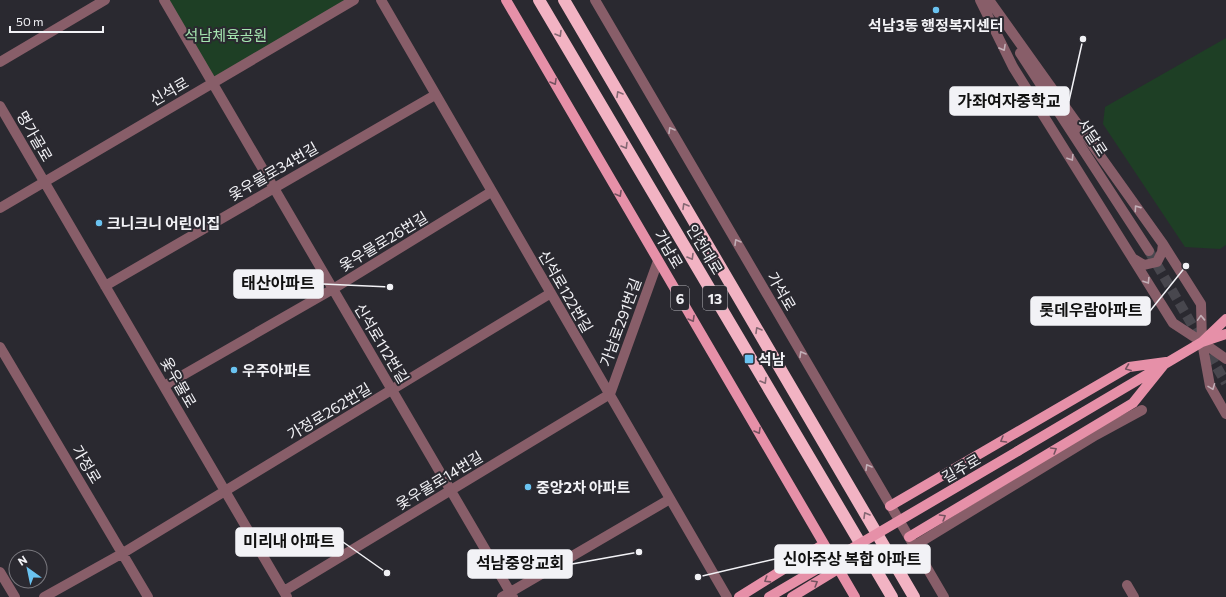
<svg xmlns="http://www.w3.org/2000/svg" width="1226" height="597" font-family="Commissioner,'Noto Sans KR',sans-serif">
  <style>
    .green { fill: #1e3f25 }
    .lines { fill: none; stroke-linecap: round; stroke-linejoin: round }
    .minor-tunnel { stroke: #48474e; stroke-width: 10; stroke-dasharray: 10 5; stroke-linecap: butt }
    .minor { stroke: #885e69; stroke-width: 10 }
    .major { stroke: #e690a8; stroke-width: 10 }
    .highway { stroke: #f2b3c3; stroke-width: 12 }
    .major-bridge { stroke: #e690a8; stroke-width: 10 }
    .oneway { stroke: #846772 }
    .oneway2 { stroke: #c2afb7 }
    .oneway3 { stroke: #755260 }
    .poi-dot { fill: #6ac3f1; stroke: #2a2930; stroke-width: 1.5 }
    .labels { text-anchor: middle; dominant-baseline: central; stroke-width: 4; stroke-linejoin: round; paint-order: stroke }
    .shield { fill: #2a2930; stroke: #b6b6bb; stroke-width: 1 }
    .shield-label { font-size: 14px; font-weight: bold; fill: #f2f2f6 }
    .poi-label { font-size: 15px; font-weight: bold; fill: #f2f2f6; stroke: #2a2930; text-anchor: start }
    .park-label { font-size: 15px; fill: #a5e5b0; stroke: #2a2930 }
    .street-label { font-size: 15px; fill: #f2f2f6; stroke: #2a2930 }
    .leader { fill: none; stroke: #f2f2f6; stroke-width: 1.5 }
    .callout-dot { fill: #f2f2f6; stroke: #2a2930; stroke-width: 1.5 }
    .callout { fill: #f2f2f6; stroke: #f2f2f6; stroke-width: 1.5 }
    .callout-label { font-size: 16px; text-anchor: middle; font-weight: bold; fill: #111 }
  </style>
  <rect width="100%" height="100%" fill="#2a2930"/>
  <path class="green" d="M164,0H354L213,83Z
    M1226,38V245L1220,249L1185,247L1103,124L1105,107Z"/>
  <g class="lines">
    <path class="minor-tunnel" d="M1149,251L1226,383"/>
    <path class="minor" d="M164,0L513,597
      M381,0L727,597
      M595,0L944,597
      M980,0L1013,67L1173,323L1202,342L1210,386L1226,414
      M989,0L1163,244L1201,304L1202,342L1226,359
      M1020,53L1149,251
      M0,62L105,0
      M0,106L287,597
      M0,208L354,0
      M1134,259L1144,265L1157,262L1162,252L1163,244
      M105,286L435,95
      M0,347L148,597
      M164,386L333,289L491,192
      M914,546L1096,435L1142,410
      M0,572L15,597
      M1127,585L1134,597
      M284,591L610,394L658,261
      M44,597L123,553L551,293
      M502,597L670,499"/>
    <path class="major" d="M506,0L855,597
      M1203,341L1226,319
      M1018,451L1202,342L1226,334
      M890,506L1129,367L1166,362
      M909,537L1133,403L1166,362
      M739,597L824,544
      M792,597L838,569"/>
    <path class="highway" d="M539,0L892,597
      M564,0L914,597"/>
    <path class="major-bridge" d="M769,597L1018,451"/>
  </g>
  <defs><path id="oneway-chevron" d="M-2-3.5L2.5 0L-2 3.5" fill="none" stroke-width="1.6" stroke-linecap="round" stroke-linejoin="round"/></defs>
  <g class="oneway">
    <use href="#oneway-chevron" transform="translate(559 34) rotate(59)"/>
    <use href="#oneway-chevron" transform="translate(619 94) rotate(-120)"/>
    <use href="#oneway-chevron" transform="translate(625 146) rotate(59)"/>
    <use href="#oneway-chevron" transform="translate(685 206) rotate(-120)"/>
    <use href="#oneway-chevron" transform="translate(691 257) rotate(59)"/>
    <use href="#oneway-chevron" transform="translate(758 330) rotate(-120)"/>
    <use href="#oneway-chevron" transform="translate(764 381) rotate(59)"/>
    <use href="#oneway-chevron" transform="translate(866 515) rotate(-120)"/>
  </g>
  <g class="oneway2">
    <use href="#oneway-chevron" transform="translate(1003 48) rotate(61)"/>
    <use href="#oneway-chevron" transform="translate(671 130) rotate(-120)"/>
    <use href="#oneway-chevron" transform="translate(1071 158) rotate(58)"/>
    <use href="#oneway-chevron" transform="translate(1137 208) rotate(-125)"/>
    <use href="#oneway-chevron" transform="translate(737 242) rotate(-120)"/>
    <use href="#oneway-chevron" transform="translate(1147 281) rotate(58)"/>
    <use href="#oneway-chevron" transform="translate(1201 318) rotate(-92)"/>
    <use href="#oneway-chevron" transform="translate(802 354) rotate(-120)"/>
    <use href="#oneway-chevron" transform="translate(1212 387) rotate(69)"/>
    <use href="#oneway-chevron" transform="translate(868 467) rotate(-120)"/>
  </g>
  <g class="oneway3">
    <use href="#oneway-chevron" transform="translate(554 82) rotate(60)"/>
    <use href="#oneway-chevron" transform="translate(619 194) rotate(60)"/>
    <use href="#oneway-chevron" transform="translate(692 319) rotate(60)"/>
    <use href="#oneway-chevron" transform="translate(1128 368) rotate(159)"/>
    <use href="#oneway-chevron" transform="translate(758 431) rotate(60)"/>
    <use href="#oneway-chevron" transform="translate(1003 440) rotate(150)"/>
    <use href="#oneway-chevron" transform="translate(1054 450) rotate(-31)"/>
    <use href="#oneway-chevron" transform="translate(943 517) rotate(-31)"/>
    <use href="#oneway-chevron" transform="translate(767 580) rotate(148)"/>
    <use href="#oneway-chevron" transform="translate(815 583) rotate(-31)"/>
  </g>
  <g class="poi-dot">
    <circle cx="936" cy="10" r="4"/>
    <circle cx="99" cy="223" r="4"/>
    <rect x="744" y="354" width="10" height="10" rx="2"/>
    <circle cx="234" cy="370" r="4"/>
    <circle cx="528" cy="487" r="4"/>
  </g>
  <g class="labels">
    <g class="shield">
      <rect x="671" y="286" width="18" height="24" rx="3"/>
      <rect x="703" y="286" width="24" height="24" rx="3"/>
    </g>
    <g class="shield-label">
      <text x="680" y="298">6</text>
      <text x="715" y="298">13</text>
    </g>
    <g class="poi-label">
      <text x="936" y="25" text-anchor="middle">석남3동 행정복지센터</text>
      <text x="107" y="223">크니크니 어린이집</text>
      <text x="758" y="359">석남</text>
      <text x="242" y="370">우주아파트</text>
      <text x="536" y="487">중앙2차 아파트</text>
    </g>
    <g class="park-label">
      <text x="226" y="35">석남체육공원</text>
    </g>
    <g class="street-label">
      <text transform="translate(169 91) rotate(-30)">신석로</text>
      <text transform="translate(35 136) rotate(60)">명가골로</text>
      <text transform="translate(1093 137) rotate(57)">서달로</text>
      <text transform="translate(273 171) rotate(-30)">옻우물로34번길</text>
      <text transform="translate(383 241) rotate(-31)">옻우물로26번길</text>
      <text transform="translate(669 249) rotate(60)">가남로</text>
      <text transform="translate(705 249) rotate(59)">인천대로</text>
      <text transform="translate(566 291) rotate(60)">신석로122번길</text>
      <text transform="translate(782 291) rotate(60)">가석로</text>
      <text transform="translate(620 322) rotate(-70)">가남로291번길</text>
      <text transform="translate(382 343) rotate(59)">신석로112번길</text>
      <text transform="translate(179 382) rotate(60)">옻우물로</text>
      <text transform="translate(329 411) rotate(-31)">가정로262번길</text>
      <text transform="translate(87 464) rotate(59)">가정로</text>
      <text transform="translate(961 468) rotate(-30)">길주로</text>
      <text transform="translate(439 480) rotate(-31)">옻우물로14번길</text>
    </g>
  </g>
  <path class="leader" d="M1083 39L1069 101M390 287L323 284M1186 266L1150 311M387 573L343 542M698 577L775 559M639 552L572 564"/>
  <g class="callout-dot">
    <circle cx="1083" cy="39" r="4"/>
    <circle cx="390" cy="287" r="4"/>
    <circle cx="1186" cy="266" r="4"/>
    <circle cx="387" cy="573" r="4"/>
    <circle cx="698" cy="577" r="4"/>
    <circle cx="639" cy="552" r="4"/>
  </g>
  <g class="callout">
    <rect x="950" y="87" width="119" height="28" rx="4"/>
    <rect x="234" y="270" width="89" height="28" rx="4"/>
    <rect x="1031" y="297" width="119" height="28" rx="4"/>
    <rect x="236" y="528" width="107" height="28" rx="4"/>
    <rect x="775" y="545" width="155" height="28" rx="4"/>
    <rect x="468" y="550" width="104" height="28" rx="4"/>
  </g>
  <g class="callout-label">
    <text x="1009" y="107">가좌여자중학교</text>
    <text x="278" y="289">태산아파트</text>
    <text x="1091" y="316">롯데우람아파트</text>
    <text x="289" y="547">미리내 아파트</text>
    <text x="852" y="565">신아주상 복합 아파트</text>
    <text x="520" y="569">석남중앙교회</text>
  </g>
  <g transform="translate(28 569) rotate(327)"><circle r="19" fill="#2a2930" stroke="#7a797f"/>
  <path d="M0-3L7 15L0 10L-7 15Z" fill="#6ac3f1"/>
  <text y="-6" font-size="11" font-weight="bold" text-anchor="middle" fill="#f2f2f6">N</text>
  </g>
  <path d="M10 26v6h93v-6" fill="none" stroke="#f2f2f6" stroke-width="2"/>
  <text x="16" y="26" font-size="12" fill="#f2f2f6" stroke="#2a2930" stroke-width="3" paint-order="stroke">50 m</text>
</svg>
